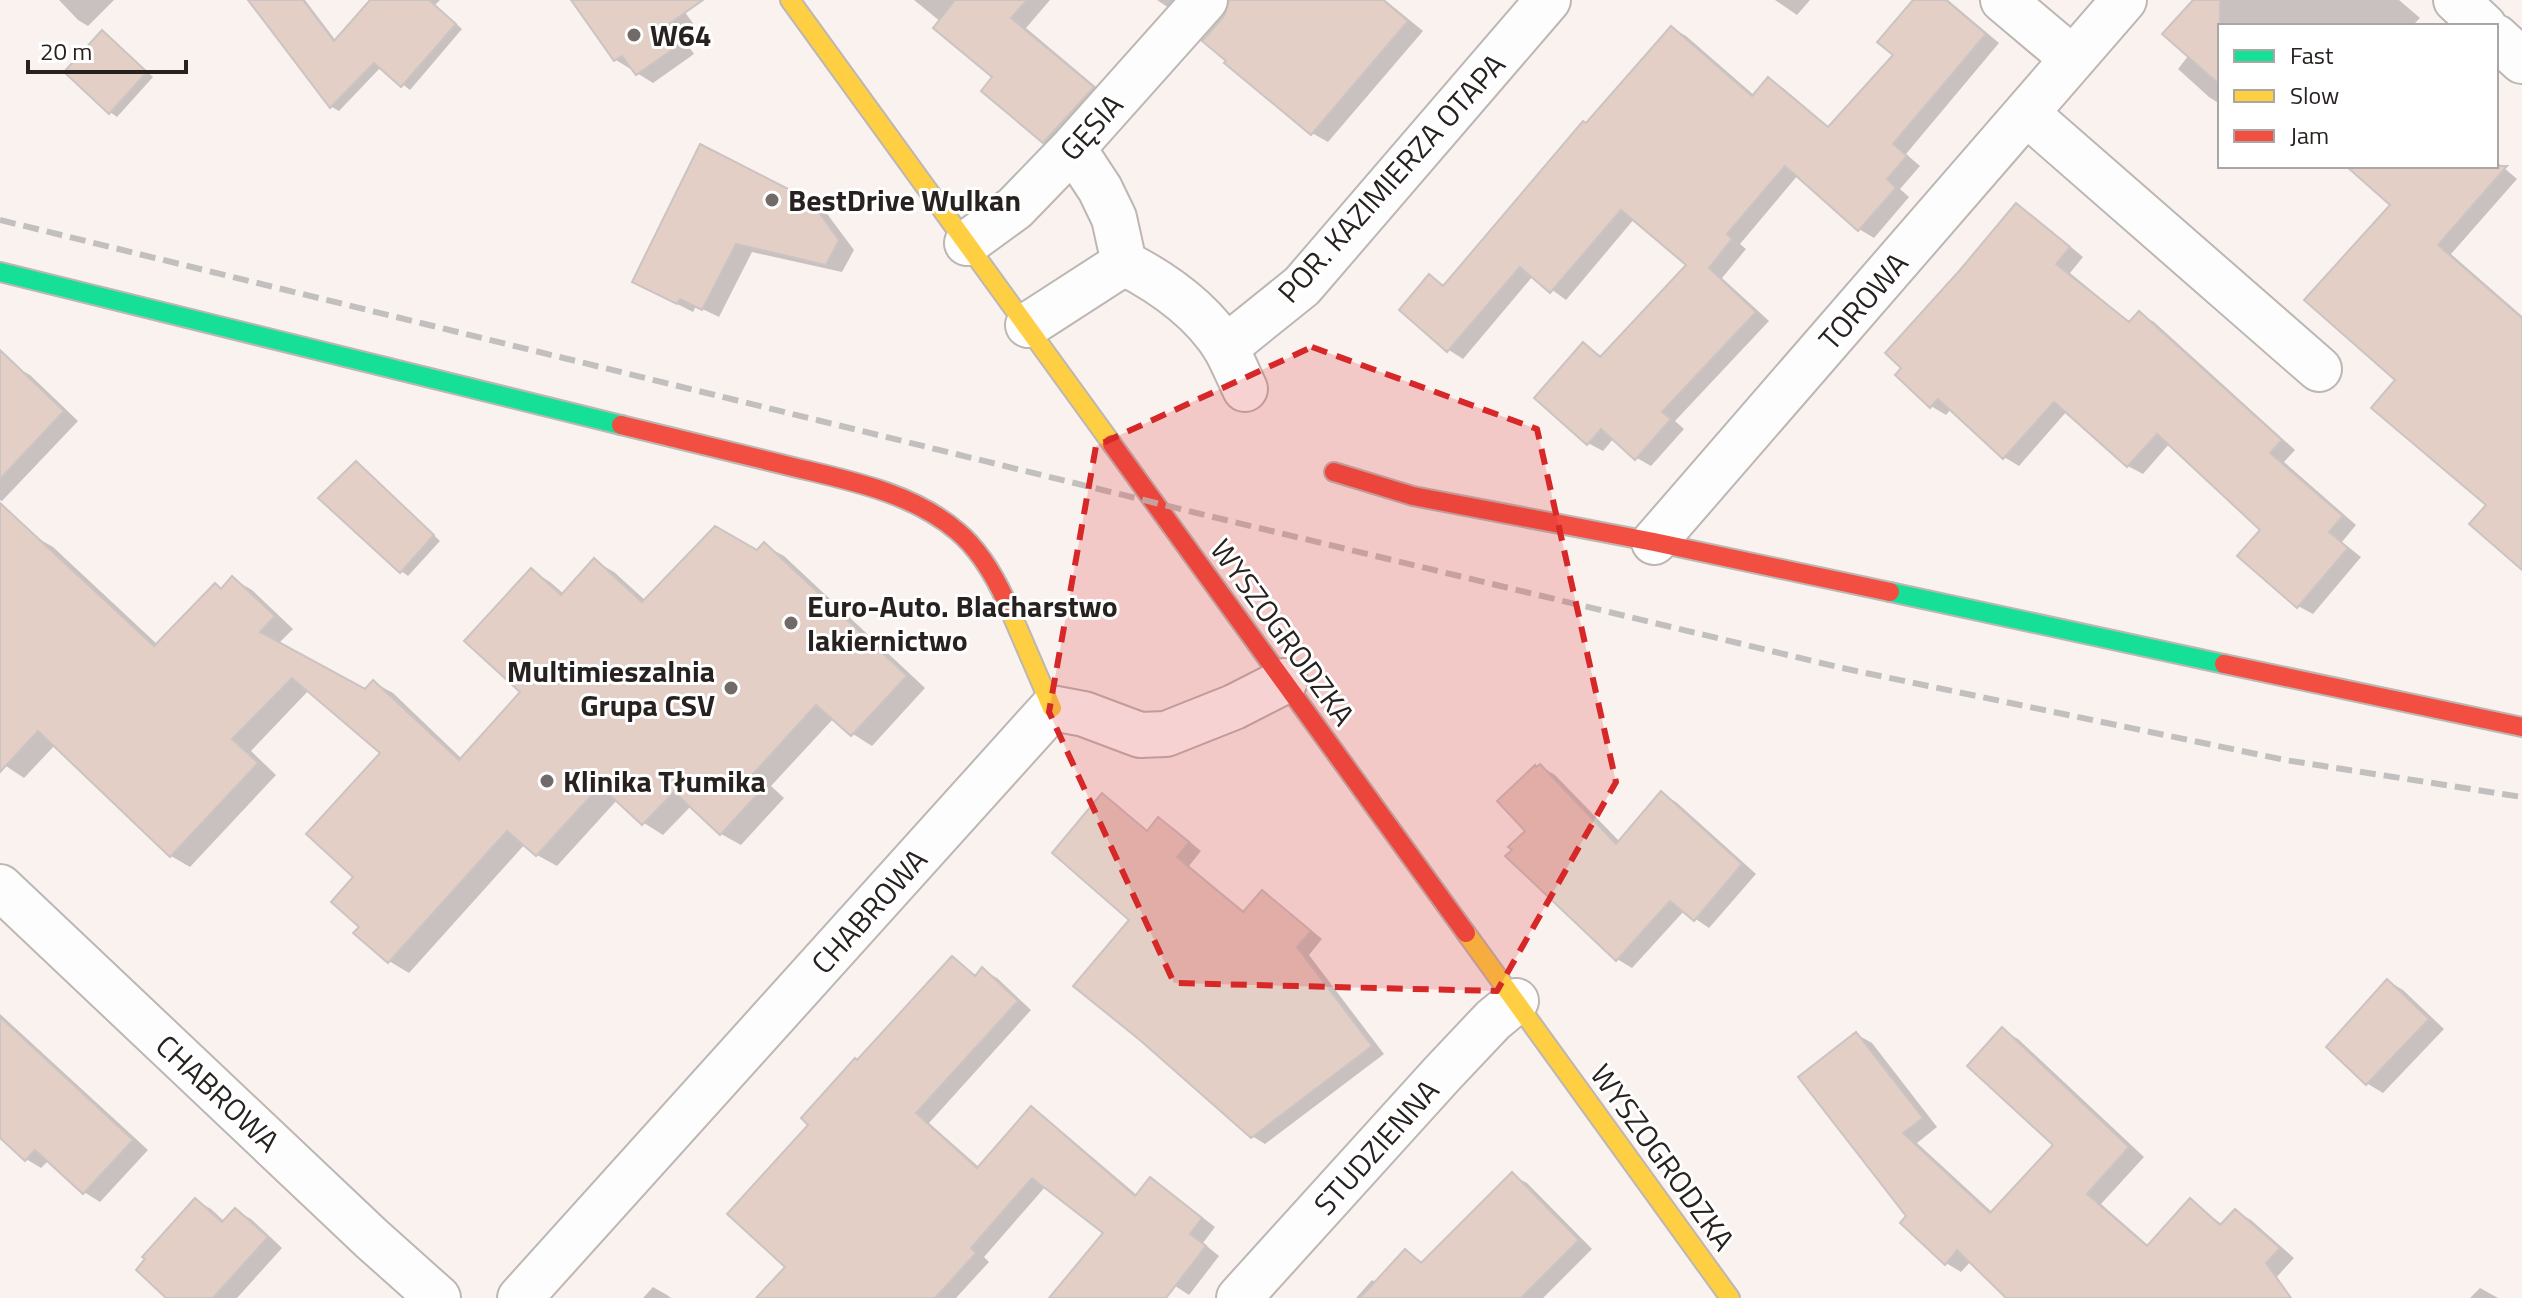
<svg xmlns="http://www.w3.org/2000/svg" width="2522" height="1298" font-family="'Titillium Web',sans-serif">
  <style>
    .shadow { fill: #0003 }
    .building { fill: #e4cfc6; stroke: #cbc4c2; stroke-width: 2 }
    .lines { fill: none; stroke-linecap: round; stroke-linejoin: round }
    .street-casing { stroke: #bdb7b4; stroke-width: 48 }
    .fast-casing { stroke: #bdb7b4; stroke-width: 22 }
    .slow-casing { stroke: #bdb7b4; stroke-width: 22 }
    .jam-casing { stroke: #bdb7b4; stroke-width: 22 }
    .street { stroke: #fefdfd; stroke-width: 44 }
    .fast { stroke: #16e098; stroke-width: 18 }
    .slow { stroke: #ffcf43; stroke-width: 18 }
    .jam { stroke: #f24e42; stroke-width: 18 }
    .rail { stroke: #c2c0bf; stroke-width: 6; stroke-dasharray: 16 8; stroke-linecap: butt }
    .marked { fill: #d62828; fill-opacity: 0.2; stroke: #d62828; stroke-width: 6; stroke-dasharray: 16 10; stroke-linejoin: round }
    .poi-dot { fill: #716a68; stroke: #fff; stroke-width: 3 }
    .labels { text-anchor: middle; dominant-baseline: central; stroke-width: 6; stroke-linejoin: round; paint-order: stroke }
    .poi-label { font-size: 30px; font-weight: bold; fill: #27211f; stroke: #fff; text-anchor: start }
    .street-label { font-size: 30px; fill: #27211f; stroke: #fff }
  </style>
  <rect width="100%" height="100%" fill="#faf2ef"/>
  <path class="shadow" d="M59,0H114L88,26L78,20Z
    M251,0H305L336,41L373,0H440L435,5L462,29L410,90L381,67L339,111L332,107Z
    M573,0H676L695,26L681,35L694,54L653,83L616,60Z
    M914,0H1050L1026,28L1108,97L1060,151L1044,142L995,77L941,22Z
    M1157,0H1195L1181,16Z
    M1238,0H1385L1423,31L1328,142L1312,133Z
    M1775,0H1810L1797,15Z
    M1915,0H1948L1999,43L1906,154L1920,166L1900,189L1909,197L1874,238L1859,229L1798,175L1740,244L1746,249L1722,278L1769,321L1675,421L1684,429L1651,466L1637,458L1614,438L1603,451L1588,443L1584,345L1603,357L1689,264L1635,218L1566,300L1533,276L1463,359L1449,350L1401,310L1430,277L1444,285L1672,28L1686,36L1755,96L1768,80L1783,88L1830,128L1896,55Z
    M2195,0H2399L2420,18L2412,26H2220V104L2209,97L2178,69L2189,55Z
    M103,33L153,77L117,117L110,112Z
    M2496,161L2517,179L2451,254L2522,316V567L2489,505L2398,380L2393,205L2349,166H2496Z
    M789,192L802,193L819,203L854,250L842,272L752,252L719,317L696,306L693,312L650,290Z
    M2016,206L2031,214L2083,257L2070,273L2131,323L2139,314L2154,322L2295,450L2284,462L2356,525L2342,542L2361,557L2313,614L2298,606L2263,530L2170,443L2143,474L2128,466L2067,411L2019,466L2004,457L1951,409L1946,415L1931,406Z
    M14,366L30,375L78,421L2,501L0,500V380Z
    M356,463L363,467L440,541L408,576L401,571Z
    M34,536L53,547L158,645L215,585L223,590L233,579L252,590L293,629L278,644L366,691L373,682L393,693L462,759L523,692L531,570L550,582L564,594L595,561L614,572L646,601L758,552L764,545L784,556L925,688L872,746L853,734L834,718L771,786L784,798L741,845L721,834L691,806L663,835L644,823L618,799L557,866L537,855L525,844L409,973L389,961L362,927L355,877L383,753L309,690L251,751L276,775L190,867L171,856L55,745L24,778L0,762V573Z
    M1540,766L1555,775L1620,842L1661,793L1676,802L1756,874L1709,928L1684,911L1632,968L1617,959L1528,831Z
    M1102,796L1115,803L1149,832L1159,820L1172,827L1201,851L1189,866L1245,912L1262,892L1275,900L1322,939L1309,955L1384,1054L1265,1144L1252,1136L1132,919Z
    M953,958L977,976L983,970L997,978L1031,1010L929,1123L980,1168L1031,1109L1045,1117L1138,1196L1150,1180L1164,1188L1215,1227L1203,1243L1219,1256L1189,1295L1172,1284L1160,1298H1052L1106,1233L1046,1186L984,1257L989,1262L956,1298H759L788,1267L811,1125L858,1062Z
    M2388,981L2403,990L2444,1029L2383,1093L2368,1084L2329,1047Z
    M0,1014L148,1150L100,1202L84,1192L49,1160L41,1168L26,1159L0,1136Z
    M2002,1030L2018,1039L2144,1157L2101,1204L2149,1246L2199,1208L2223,1225L2235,1211L2251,1220L2294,1258L2264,1291L2255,1298H2009L1971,1261L1961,1272L1946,1263L1909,1216L1856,1034L1872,1043L1937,1127L1917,1143L1993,1213L2055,1145Z
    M1512,1175L1527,1183L1592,1249L1543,1298H1356L1372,1280L1377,1283L1405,1251L1424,1263Z
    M195,1200L211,1209L225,1222L235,1210L251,1219L282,1248L237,1298H169L148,1259Z
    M653,1287L667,1295L671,1298H643Z
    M2480,1288L2498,1298H2470Z"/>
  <path class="building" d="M248,0H303L334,41L370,0H429L456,24L401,87L374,63L330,108Z
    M571,0H703L666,26L679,45L636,75L622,56L614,61Z
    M955,0H1027L1011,18L1094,87L1043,143L981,91L992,77L933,28Z
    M1229,0H1383L1408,21L1311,135L1224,63L1226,61L1202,41L1224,16Z
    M1913,0H1946L1986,34L1893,144L1907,156L1887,179L1896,188L1858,231L1785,166L1727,234L1732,239L1709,268L1756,312L1662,412L1671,419L1635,460L1601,429L1587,445L1534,398L1583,342L1600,357L1686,265L1621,210L1550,293L1520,267L1447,352L1399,310L1429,274L1443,286L1583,121L1586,123L1671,26L1752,96L1768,77L1828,127L1893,55L1877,42Z
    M2193,0H2220V85L2162,34Z
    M102,30L147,72L109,114L64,72Z
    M700,144L790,190L803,191L839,240L826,265L736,244L702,310L680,299L677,304L632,282Z
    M2346,166H2507L2438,245L2522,318V570L2469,524L2486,505L2371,408L2395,380L2304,300L2390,205Z
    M2016,203L2070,247L2056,264L2129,322L2139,311L2282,440L2270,453L2343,516L2329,532L2348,548L2297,608L2237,556L2260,530L2157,434L2127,467L2054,402L2003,459L1938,399L1930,408L1895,375L1901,368L1885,353L1960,270Z
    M0,350L64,411L0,479Z
    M356,461L434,535L400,573L318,498Z
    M0,503L154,646L215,583L221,589L232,576L275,616L260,632L365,689L373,680L459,760L520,692L464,641L531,568L561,595L594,558L642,602L715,526L757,550L764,542L907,676L851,736L816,705L753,774L766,785L720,835L674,792L642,825L600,786L536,856L507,831L388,963L353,933L359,927L331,902L353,877L306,834L380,753L292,678L232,739L258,763L170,857L38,731L0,772Z
    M1540,764L1616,844L1661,791L1742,864L1694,921L1670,901L1616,961L1505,856L1512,850L1508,847L1525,831L1497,801L1535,765L1536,767Z
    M1102,793L1147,831L1158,817L1189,842L1177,857L1243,912L1262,890L1311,931L1297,947L1372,1046L1251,1138L1141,1041L1073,986L1129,920L1052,853Z
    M952,956L975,976L982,967L1018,1001L916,1113L977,1168L1031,1106L1135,1196L1150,1177L1202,1218L1190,1234L1206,1246L1166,1298H1049L1103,1233L1032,1178L971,1248L976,1253L935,1298H756L785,1267L727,1214L808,1125L801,1118L855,1058L857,1060Z
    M2387,979L2429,1019L2366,1085L2326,1047Z
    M0,1017L133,1140L83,1194L35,1150L25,1161L0,1138Z
    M2002,1027L2129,1147L2087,1194L2147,1246L2190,1198L2220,1225L2235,1209L2280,1248L2266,1263L2291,1298H2006L1957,1250L1945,1265L1900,1223L1906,1216L1798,1077L1856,1032L1923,1118L1903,1133L1990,1213L2053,1145L1967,1066Z
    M1512,1172L1579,1240L1521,1298H1360L1405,1249L1421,1263Z
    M195,1198L222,1222L235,1208L268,1237L213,1298H166L136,1270L145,1259L142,1257Z"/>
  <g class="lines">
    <g class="street-casing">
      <path id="street" d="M2003,0L2072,58
        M2456,0L2484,26
        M2496,37L2522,61
        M2026,113L2319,369
        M1073,148L1100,189L1114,218L1124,263C1163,283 1202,310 1226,349C1233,362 1239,376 1245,389
        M967,243L1015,208L1073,148L1205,0
        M1028,325L1124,263
        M1225,348L1302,286L1548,0
        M1654,542L2124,0
        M0,887L372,1239L438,1298
        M520,1298L1052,708L1084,714L1140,735L1166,734L1234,707L1285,681
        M1239,1298L1442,1074L1493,1020L1516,1001"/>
    </g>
    <g class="fast-casing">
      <path id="fast" d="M0,272L621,425
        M1890,592L2224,664"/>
    </g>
    <g class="slow-casing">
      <path id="slow" d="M790,0L1112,444
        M1006,601L1052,708
        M1466,933L1730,1298"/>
    </g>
    <g class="jam-casing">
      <path id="jam" d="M621,425C674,438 728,451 781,464C841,479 909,490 957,531C979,549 994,575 1006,601
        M1112,444L1466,933
        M1334,472L1413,496L1654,542L1890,592
        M2224,664L2522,727"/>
    </g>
    <use href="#street" class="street"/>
    <use href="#fast" class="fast"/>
    <use href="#slow" class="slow"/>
    <use href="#jam" class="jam"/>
    <path class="rail" d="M0,220L1209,516L1842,668L2285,760L2522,797"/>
  </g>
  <path class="marked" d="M1312,347L1537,429L1616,782L1497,991L1174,983L1049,712L1096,446Z"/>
  <g class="poi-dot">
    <circle cx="634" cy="35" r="8"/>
    <circle cx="772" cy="200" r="8"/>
    <circle cx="791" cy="623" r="8"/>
    <circle cx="731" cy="688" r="8"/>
    <circle cx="547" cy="781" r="8"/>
  </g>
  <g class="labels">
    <g class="poi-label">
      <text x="650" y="35">W64</text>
      <text x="788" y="200">BestDrive Wulkan</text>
      <text x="807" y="606">Euro-Auto. Blacharstwo<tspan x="807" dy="34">lakiernictwo</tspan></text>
      <text x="715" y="671" text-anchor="end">Multimieszalnia<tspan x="715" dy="34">Grupa CSV</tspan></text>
      <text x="563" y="781">Klinika Tłumika</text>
    </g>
    <g class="street-label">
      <text transform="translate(1091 127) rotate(-48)">GĘSIA</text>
      <text transform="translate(1391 178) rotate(-48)">POR. KAZIMIERZA OTAPA</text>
      <text transform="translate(1863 301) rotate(-49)">TOROWA</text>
      <text transform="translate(1283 632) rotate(54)">WYSZOGRODZKA</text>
      <text transform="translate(869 911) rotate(-48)">CHABROWA</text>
      <text transform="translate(218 1093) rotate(43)">CHABROWA</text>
      <text transform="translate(1376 1147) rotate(-48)">STUDZIENNA</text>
      <text transform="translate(1663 1157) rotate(54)">WYSZOGRODZKA</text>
    </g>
  </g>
  <rect x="2218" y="24" width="280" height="144" fill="#ffffff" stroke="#a9a6a5" stroke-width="2"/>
  <rect x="2234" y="50" width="40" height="12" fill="#16e098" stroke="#a9a6a5" stroke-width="2"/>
  <text x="2290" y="64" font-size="24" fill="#27211f">Fast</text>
  <rect x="2234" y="90" width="40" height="12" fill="#ffcf43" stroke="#a9a6a5" stroke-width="2"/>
  <text x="2290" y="104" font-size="24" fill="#27211f">Slow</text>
  <rect x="2234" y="130" width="40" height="12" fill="#f24e42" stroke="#a9a6a5" stroke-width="2"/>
  <text x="2290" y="144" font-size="24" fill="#27211f">Jam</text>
  <path d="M28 60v12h158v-12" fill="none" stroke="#27211f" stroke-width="4"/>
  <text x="40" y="60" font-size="24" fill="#27211f" stroke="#ffffff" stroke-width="6" paint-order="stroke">20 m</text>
</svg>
